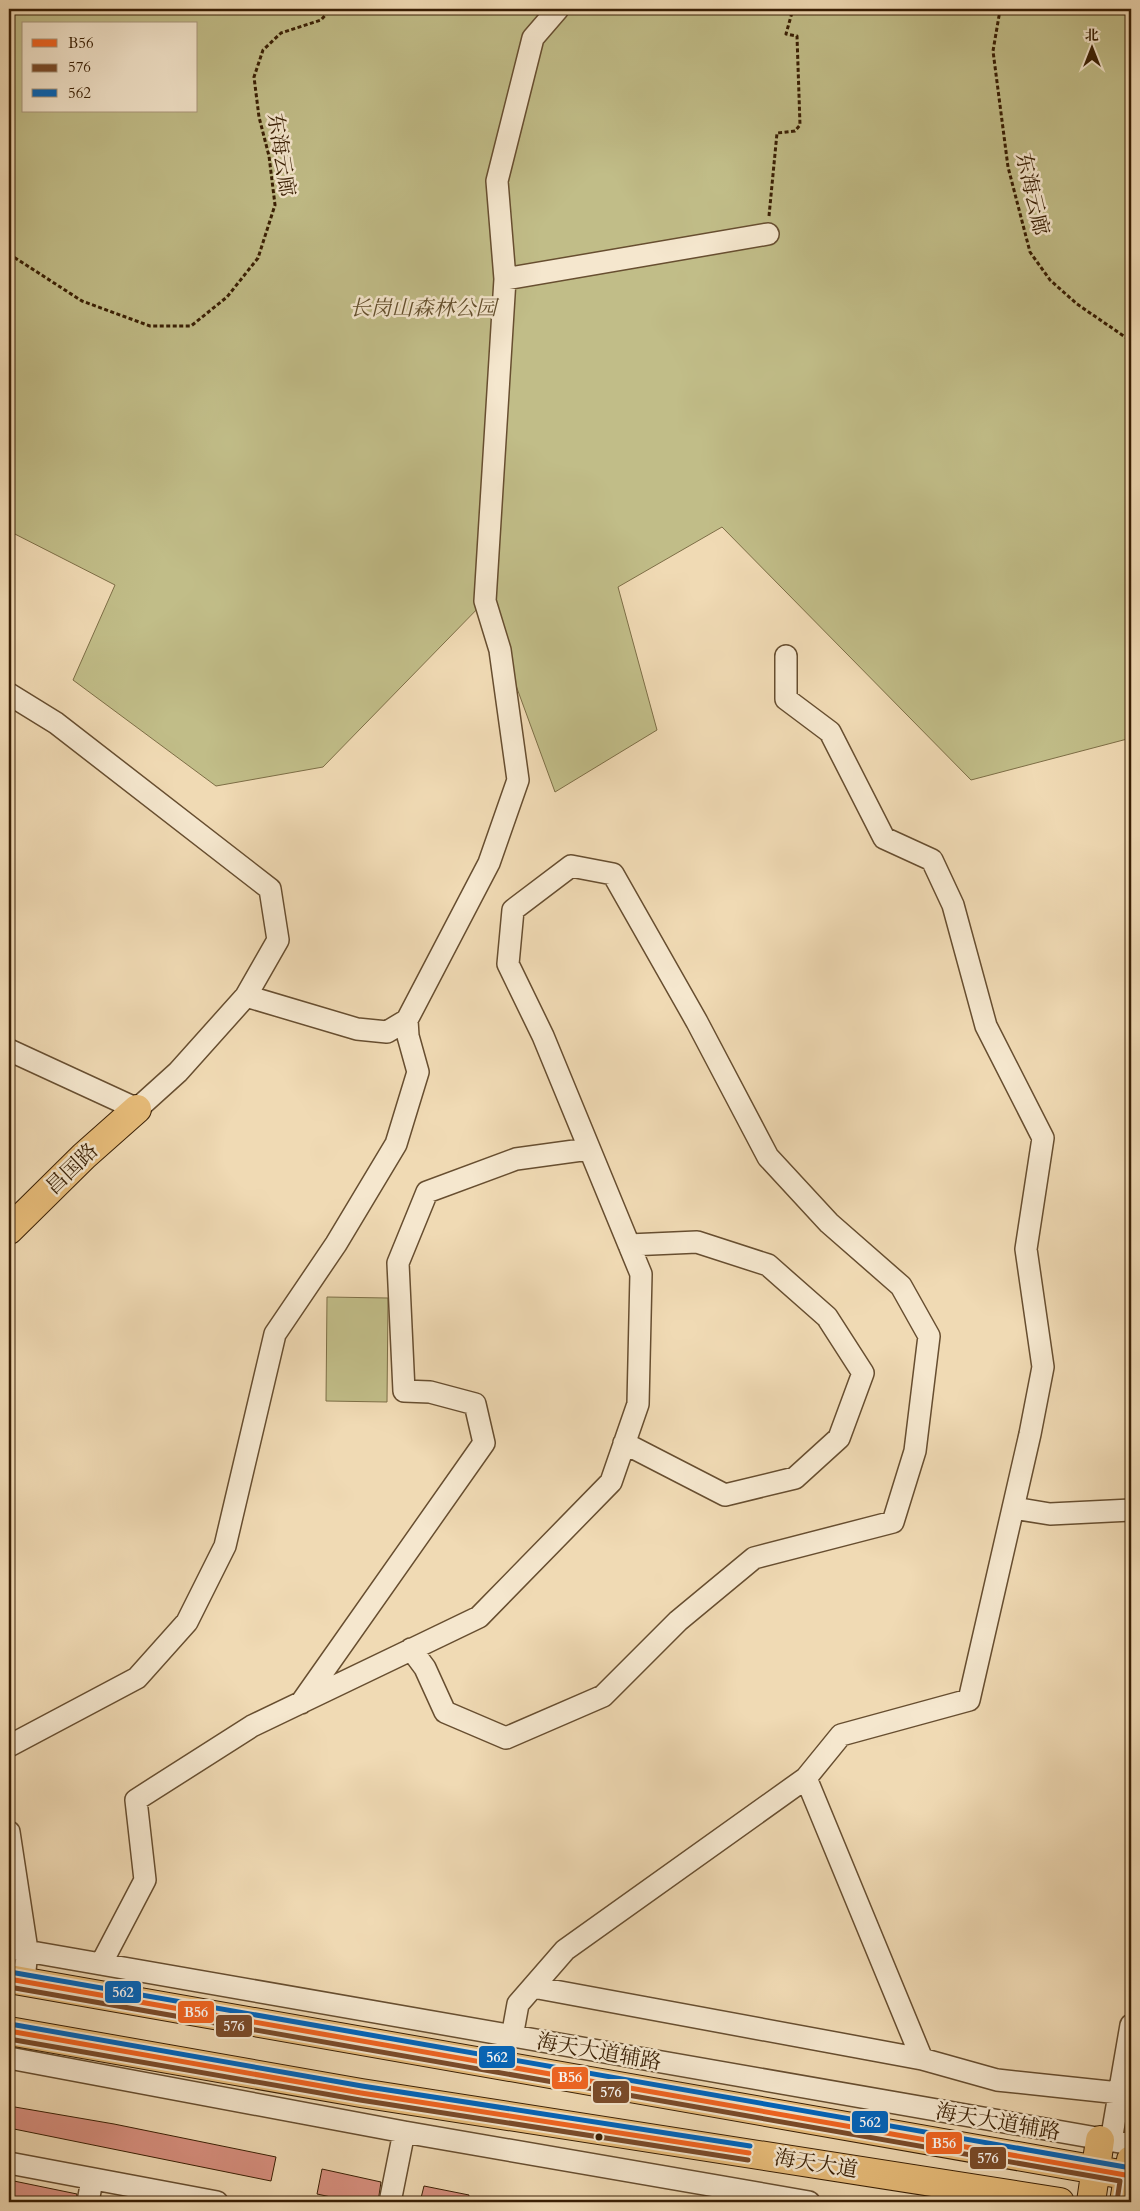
<svg xmlns="http://www.w3.org/2000/svg" width="1140" height="2211" font-family="Cardo,'Noto Serif SC',serif">
  <style>
    .green { fill: #c1bd88; stroke: #7d6e46; fill-rule: evenodd }
    .building { fill: #d89080; stroke: #391f04 }
    .lines { fill: none; stroke-linecap: round; stroke-linejoin: round }
    .minor-casing { stroke: #674e30; stroke-width: 24 }
    .major-casing { stroke: #391f04; stroke-width: 30 }
    .path { stroke: #391f04; stroke-width: 3; stroke-dasharray: 4 2.5; stroke-linecap: butt }
    .minor { stroke: #f5e7ce; stroke-width: 21 }
    .major { stroke: #e8bd7a; stroke-width: 28 }
    .bus-1-casing { stroke: #f5e7ce; stroke-width: 9 }
    .bus-2-casing { stroke: #f5e7ce; stroke-width: 9 }
    .bus-3-casing { stroke: #f5e7ce; stroke-width: 9 }
    .bus-1 { stroke: #f26522; stroke-width: 5 }
    .bus-2 { stroke: #7a4b2a; stroke-width: 5 }
    .bus-3 { stroke: #0065bd; stroke-width: 5 }
    .bus-dot { fill: #391f04; stroke: #f5e7ce; stroke-width: 2 }
    .labels { text-anchor: middle; dominant-baseline: central; stroke-width: 5; stroke-linejoin: round; paint-order: stroke }
    .street-label { font-size: 21px; fill: #391f04; stroke: #f5e7ce }
    .park-label { font-size: 21px; font-style: italic; fill: #624e2c; stroke: #f5e7ce }
    .line-badge { stroke: #f5e7ce; stroke-width: 2 }
    .badge-label { font-size: 14px; text-anchor: middle; font-weight: bold; fill: #fff }
  </style>
  <rect width="100%" height="100%" fill="#f0dab4"/>
  <filter id="stains"><feTurbulence type="fractalNoise" baseFrequency=".004" numOctaves="4"/><feColorMatrix values="0 0 0 0 .2 0 0 0 0 .09 0 0 0 0 .02 0 0 0 .5 -.17"/></filter>
  <radialGradient id="worn" r=".72"><stop offset=".6" stop-color="#630" stop-opacity="0"/><stop offset="1" stop-color="#630" stop-opacity=".3"/></radialGradient>
  <path class="green" d="M9,9H1131V738L971,780L722,527L618,587L657,730L555,792L485,601L323,767L216,786L73,680L115,585L9,531ZM24,24H196V111H24Z
    M327,1297L388,1298L387,1402L326,1401Z"/>
  <path class="building" d="M9,2106L114,2124L276,2157L271,2181L9,2128Z
    M322,2169L381,2182L378,2202H354L317,2194Z
    M9,2180L77,2194L76,2202H9Z
    M424,2186L469,2195L468,2202H420Z"/>
  <g class="lines">
    <g class="minor-casing">
      <path id="minor" d="M505,279L768,234
        M786,656V699L830,732L884,838L932,860L953,905L986,1026L1043,1138L1026,1249L1043,1367L1030,1434L969,1700L841,1735L806,1778
        M9,694L56,723L270,889L278,940L246,996L178,1072L137,1109L9,1050
        M246,996L357,1029L387,1032L407,1020L489,863L518,780L500,650L485,601L505,279L497,181L533,38L558,9
        M624,1443L725,1495L795,1478L839,1438L863,1373L827,1317L768,1265L697,1242L629,1245
        M1013,1508L1050,1514L1131,1510
        M301,1703L484,1443L475,1404L430,1392L404,1391L398,1263L427,1192L516,1159L589,1149
        M9,1746L137,1678L187,1622L225,1546L275,1334L336,1244L396,1144L418,1072L408,1036L407,1020
        M9,1832L27,1950L24,1981
        M9,1948L1131,2144
        M101,1964L145,1880L136,1800L252,1726L400,1655L479,1617L611,1482L638,1404L641,1274L543,1036L508,964L513,910L571,866L613,874L697,1022L768,1157L829,1223L901,1286L929,1336L915,1451L893,1522L754,1558L678,1621L603,1696L506,1738L445,1712L425,1668L411,1649
        M533,1987L922,2059
        M512,2037L518,2004L565,1950L806,1778L922,2059L997,2080L1119,2093
        M9,2058L404,2132L809,2202
        M1111,2141L1131,2025
        M9,2163L217,2202
        M88,2202L92,2180
        M390,2202L404,2132"/>
    </g>
    <g class="major-casing">
      <path id="major" d="M9,1230L84,1156L137,1109
        M9,1979L1131,2176
        M9,2031L361,2093L1060,2202
        M1091,2202L1100,2140
        M1124,2202L1131,2160"/>
    </g>
    <path class="path" d="M1002,9L999,16L993,51L1008,167L1030,252L1050,280L1077,304L1131,341
      M769,216L777,133L795,131L800,125L797,36L786,34L793,9
      M9,254L82,301L150,326H191L227,297L258,258L275,205L269,156L259,117L254,77L263,50L281,33L321,20L331,9"/>
    <use href="#minor" class="minor"/>
    <use href="#major" class="major"/>
    <g class="bus-1-casing">
      <path id="bus-1" d="M9,1979L1131,2176
        M9,2031L361,2093L749,2153"/>
    </g>
    <g class="bus-2-casing">
      <path id="bus-2" d="M9,1987L1120,2181L1117,2201
        M9,2039L360,2100L748,2160"/>
    </g>
    <g class="bus-3-casing">
      <path id="bus-3" d="M10,1972L1131,2168
        M10,2024L362,2086L750,2146"/>
    </g>
    <use href="#bus-1" class="bus-1"/>
    <use href="#bus-2" class="bus-2"/>
    <use href="#bus-3" class="bus-3"/>
  </g>
  <circle class="bus-dot" cx="599" cy="2137" r="4.5"/>
  <g class="labels">
    <g class="street-label">
      <text transform="translate(281 155) rotate(81)">东海云廊</text>
      <text transform="translate(1032 194) rotate(77)">东海云廊</text>
      <text transform="translate(72 1169) rotate(-44)">昌国路</text>
      <text transform="translate(599 2052) rotate(10)">海天大道辅路</text>
      <text transform="translate(998 2122) rotate(10)">海天大道辅路</text>
      <text transform="translate(816 2164) rotate(9)">海天大道</text>
    </g>
    <g class="park-label">
      <text x="423" y="308">长岗山森林公园</text>
    </g>
  </g>
  <g class="line-badge">
    <rect x="104" y="1980" width="38" height="24" rx="5" fill="#0065bd"/>
    <rect x="177" y="2000" width="38" height="24" rx="5" fill="#f26522"/>
    <rect x="215" y="2014" width="38" height="24" rx="5" fill="#7a4b2a"/>
    <rect x="478" y="2045" width="38" height="24" rx="5" fill="#0065bd"/>
    <rect x="551" y="2066" width="38" height="24" rx="5" fill="#f26522"/>
    <rect x="592" y="2080" width="38" height="24" rx="5" fill="#7a4b2a"/>
    <rect x="851" y="2110" width="38" height="24" rx="5" fill="#0065bd"/>
    <rect x="925" y="2131" width="38" height="24" rx="5" fill="#f26522"/>
    <rect x="969" y="2146" width="38" height="24" rx="5" fill="#7a4b2a"/>
  </g>
  <g class="badge-label">
    <text x="123" y="1997">562</text>
    <text x="196" y="2017">B56</text>
    <text x="234" y="2031">576</text>
    <text x="497" y="2062">562</text>
    <text x="570" y="2082">B56</text>
    <text x="611" y="2097">576</text>
    <text x="870" y="2127">562</text>
    <text x="944" y="2148">B56</text>
    <text x="988" y="2163">576</text>
  </g>
  <rect width="1140" height="2211" fill="none" stroke="#f0dab4" stroke-width="30"/>
  <rect x="10" y="10" width="1120" height="2191" fill="none" stroke="#391f04" stroke-width="2.5"/>
  <rect x="15" y="15" width="1110" height="2181" fill="none" stroke="#391f04"/>
  <rect x="22" y="22" width="175" height="90" fill="#f5e7ce" stroke="#aa977d"/>
  <rect x="32" y="39" width="25" height="8" fill="#f26522" stroke="#aa977d"/>
  <text x="68" y="48" font-size="15" fill="#391f04">B56</text>
  <rect x="32" y="64" width="25" height="8" fill="#7a4b2a" stroke="#aa977d"/>
  <text x="68" y="72" font-size="15" fill="#391f04">576</text>
  <rect x="32" y="89" width="25" height="8" fill="#0065bd" stroke="#aa977d"/>
  <text x="68" y="98" font-size="15" fill="#391f04">562</text>
  <g transform="translate(1092 48)" stroke="#f5e7ce" stroke-width="4" paint-order="stroke">
  <path d="M0-4L9 19L0 12L-9 19Z" fill="#391f04"/>
  <text y="-8" font-size="14" font-weight="bold" text-anchor="middle" fill="#391f04">北</text>
  </g>
  <rect width="100%" height="100%" filter="url(#stains)"/>
  <rect width="100%" height="100%" fill="url(#worn)"/>
</svg>
